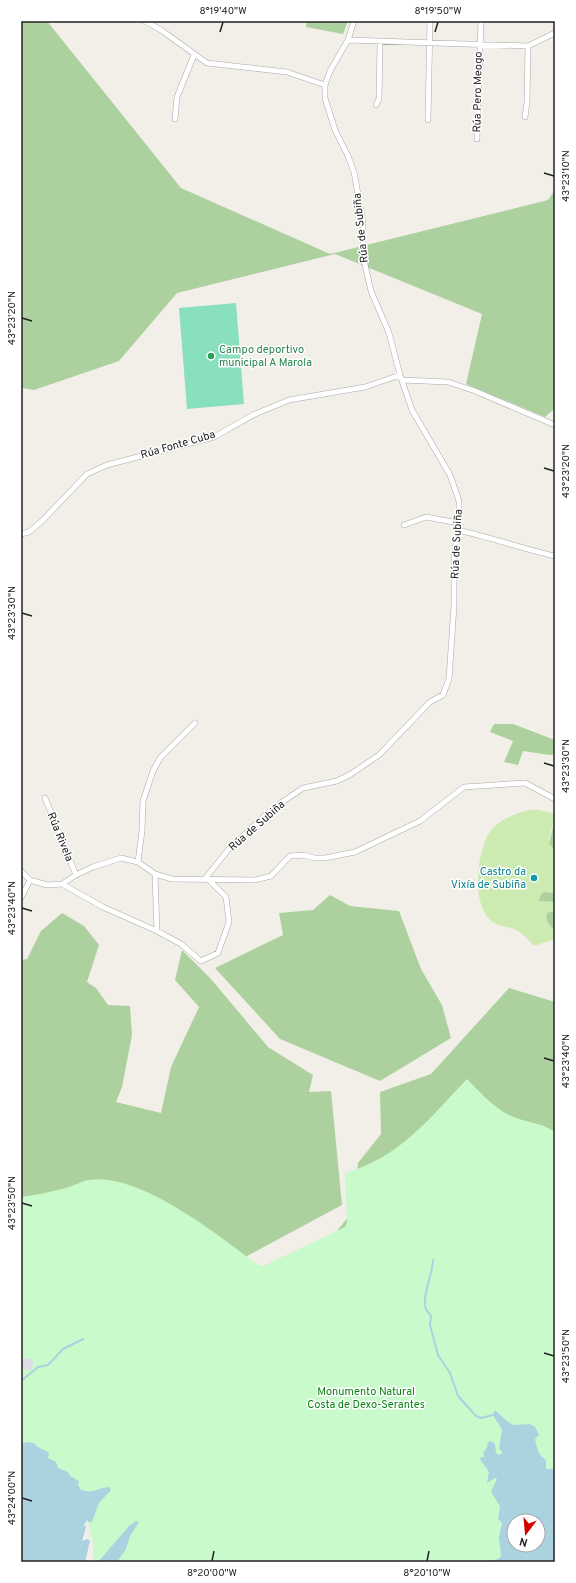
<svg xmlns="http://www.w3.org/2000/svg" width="576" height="1583" font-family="Overpass,sans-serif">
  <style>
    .grass { fill: #cdebb0 }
    .forest { fill: #add19e }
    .park { fill: #c8facc }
    .pitch { fill: #88e0be }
    .plaza { fill: #dddde8 }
    .water { fill: #aad3df; fill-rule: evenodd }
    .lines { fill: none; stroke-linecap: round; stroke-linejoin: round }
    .stream { stroke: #aad3df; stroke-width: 2 }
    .street-casing { stroke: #a9a9a9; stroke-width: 6 }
    .street { stroke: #fff; stroke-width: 5 }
    .ticks { fill: none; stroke: #222; stroke-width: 1.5 }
    .leisure-dot { fill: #2e9e5b; stroke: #fff; stroke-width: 1.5 }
    .culture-dot { fill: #0f9aa8; stroke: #fff; stroke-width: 1.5 }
    .labels { text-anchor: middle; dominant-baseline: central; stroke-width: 3; stroke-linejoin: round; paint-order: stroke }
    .street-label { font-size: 11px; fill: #222; stroke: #fff }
    .leisure-label { font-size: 11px; fill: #27864d; stroke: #fff; text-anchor: start }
    .culture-label { font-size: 11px; fill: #0d838f; stroke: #fff; text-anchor: end }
    .park-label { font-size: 11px; fill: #0c8416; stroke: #fff }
    .neatline { fill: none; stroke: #222; stroke-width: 1.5 }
    .ticks-label { font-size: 10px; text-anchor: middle; fill: #222 }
  </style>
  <rect width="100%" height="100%" fill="#f2efe9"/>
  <path class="grass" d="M529,810H539L555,814L549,840L552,848L555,850V891L539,901L553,902L555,901V912H550L555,939L534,946C529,940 524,935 518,931C510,926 498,927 490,920C471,902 477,850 491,830C499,820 517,813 529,810Z"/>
  <path class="forest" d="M21,21H47L181,188L330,254L548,200L555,190V408L545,417L466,384L482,314L335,254L177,293L119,361L34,390L21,388Z
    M307,21H348L343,34L306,27Z
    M494,724H513L555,740V754L550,755L523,751L518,765L504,762L513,741L490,732Z
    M555,818V850L549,844Z
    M555,891L554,902L539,901L540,896L544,892L553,893Z
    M330,895L350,906L399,911L421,969L442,1005L451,1038L380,1081L280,1039L215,968L283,935L279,913L313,910Z
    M550,912H555V931C550,925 545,923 547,913Z
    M62,913L84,926L99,945L87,982L96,988L108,1005L130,1006L132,1035L122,1087L116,1102L161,1113L171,1067L199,1007L175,980L182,950L211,979L268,1047L313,1075L309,1092L331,1091L342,1205L210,1276L21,1358V960L27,959L41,931Z
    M509,988L555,1002V1314L328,1242L353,1211L358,1163L381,1134L380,1092L431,1074Z"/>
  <path class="park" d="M467,1079C480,1092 493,1107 509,1115C525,1123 539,1121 555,1132V1478L540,1461L514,1521V1545L510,1562H93V1541L85,1513L21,1452V1197C36,1195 51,1192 66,1188C74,1186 81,1181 89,1180C140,1172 219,1236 258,1265L263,1266L345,1227L347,1223L345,1173C399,1158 430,1118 467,1079Z"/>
  <path class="pitch" d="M236,303L244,404L187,409L179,308Z"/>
  <path class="plaza" d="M21 1364a6 6 0 1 1 12 0a6 6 0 1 1-12 0Z"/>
  <path class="water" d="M495,1410L508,1422L514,1425L530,1424L535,1427L539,1435L535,1439C537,1448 538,1455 546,1460V1469H555V1562L489,1561L498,1559L501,1556L499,1537L502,1523L498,1519L500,1506L491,1492L497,1479L495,1478L487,1483L489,1472L480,1459L481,1457H485L483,1453L487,1447L488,1442L491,1441L495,1444L496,1453L498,1455L503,1453L499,1448L502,1430L493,1415ZM514,1521H538V1545H514Z
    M27,1442L34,1443C38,1449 44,1449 49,1453L48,1458L56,1462L58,1468L68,1472L70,1476L79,1481L78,1485L81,1490C95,1494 96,1488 109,1487L111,1490L99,1503L92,1522H89L87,1520L82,1528L85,1525L86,1527L82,1541L88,1539L90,1541L85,1562H21V1444Z
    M136,1521L139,1522L130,1536L126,1549L117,1562H98L129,1526Z"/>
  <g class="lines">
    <path class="stream" d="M433,1260C433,1273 421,1298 426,1309C427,1311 429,1313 431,1316L430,1325L438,1355L450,1373L458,1396L476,1416L481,1418L493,1415
      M21,1381L38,1367L48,1365L63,1349L83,1339"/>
    <g class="street-casing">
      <path id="street" d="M145,21L161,30L207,63L287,72L325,85
        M348,40L528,46L555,33
        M376,105L379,99L380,42
        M525,117L527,102L528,46
        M175,119L177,97L194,55
        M428,120L430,21
        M477,139L481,21
        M402,380L448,382L475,391L555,425
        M404,525L426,517L459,523
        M457,530C491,537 522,549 555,556
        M21,534L29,532L42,521L87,474L107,465L214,437L255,414L289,400L365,387L400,375
        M45,798L76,875
        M138,862L142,831L143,801L153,771L160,758L195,723
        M21,871L30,880L47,885L62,884L76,875L93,867L121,858L138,862L155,874L172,879L255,880L271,876L290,856L304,855L314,858H325L355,852L420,821L464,787L525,783L555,799
        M155,874L157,931
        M204,880L228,850L272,809L303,788L337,781L351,774L379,755L430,702L443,695L449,679L454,606V556L459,523V501L450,475L412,410L400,375L389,333L371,291L363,256V223L354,172L348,156L335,130L325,98V85L330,71L348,40L354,21
        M62,884L103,907L157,931L181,944L201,961L218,953L229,922L226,897L209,880
        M21,898L30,880"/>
    </g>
    <use href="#street" class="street"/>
  </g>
  <path class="ticks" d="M220,32L223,22M435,32L438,22M544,173L554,176M22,318L32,321M544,468L554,471M22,613L32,616M544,763L554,766M22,908L32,911M544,1058L554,1061M22,1203L32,1206M544,1353L554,1356M22,1498L32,1501M212,1561L214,1551M427,1561L429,1551"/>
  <circle class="leisure-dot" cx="211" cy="356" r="4"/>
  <circle class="culture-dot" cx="534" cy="878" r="4"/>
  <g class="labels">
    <g class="street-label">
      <text transform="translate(478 92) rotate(-89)">Rúa Pero Meogo</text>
      <text transform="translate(361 228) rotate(-96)">Rúa de Subiña</text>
      <text transform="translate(178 445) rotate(-16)">Rúa Fonte Cuba</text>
      <text transform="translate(457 544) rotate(-87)">Rúa de Subiña</text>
      <text transform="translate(257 826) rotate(-41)">Rúa de Subiña</text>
      <text transform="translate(60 837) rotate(68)">Rúa Rivela</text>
    </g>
    <g class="leisure-label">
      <text x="219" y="350">Campo deportivo<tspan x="219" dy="13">municipal A Marola</tspan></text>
    </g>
    <g class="culture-label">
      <text x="526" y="872">Castro da<tspan x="526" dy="13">Vixía de Subiña</tspan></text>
    </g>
    <g class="park-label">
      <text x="366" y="1392">Monumento Natural<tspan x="366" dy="13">Costa de Dexo-Serantes</tspan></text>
    </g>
  </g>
  <rect width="576" height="1583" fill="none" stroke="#ffffff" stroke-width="44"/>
  <g transform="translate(526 1533) rotate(196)"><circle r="19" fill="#ffffff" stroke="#a7a7a7"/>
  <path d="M0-3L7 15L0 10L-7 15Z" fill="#d40000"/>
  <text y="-6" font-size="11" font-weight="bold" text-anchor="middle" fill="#222222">N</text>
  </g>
  <rect x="22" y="22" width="532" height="1539" class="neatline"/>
  <g class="ticks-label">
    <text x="223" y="14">8°19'40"W</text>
    <text x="438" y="14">8°19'50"W</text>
    <text transform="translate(565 176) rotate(-90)" y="4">43°23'10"N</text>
    <text transform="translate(11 318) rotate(-90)" y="4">43°23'20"N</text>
    <text transform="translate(565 471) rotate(-90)" y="4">43°23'20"N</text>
    <text transform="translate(11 613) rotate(-90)" y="4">43°23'30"N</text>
    <text transform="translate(565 766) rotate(-90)" y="4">43°23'30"N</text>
    <text transform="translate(11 908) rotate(-90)" y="4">43°23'40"N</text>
    <text transform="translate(565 1061) rotate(-90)" y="4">43°23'40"N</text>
    <text transform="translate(11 1203) rotate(-90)" y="4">43°23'50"N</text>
    <text transform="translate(565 1356) rotate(-90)" y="4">43°23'50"N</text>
    <text transform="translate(11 1498) rotate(-90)" y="4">43°24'00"N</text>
    <text x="212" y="1576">8°20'00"W</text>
    <text x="427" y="1576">8°20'10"W</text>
  </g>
</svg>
